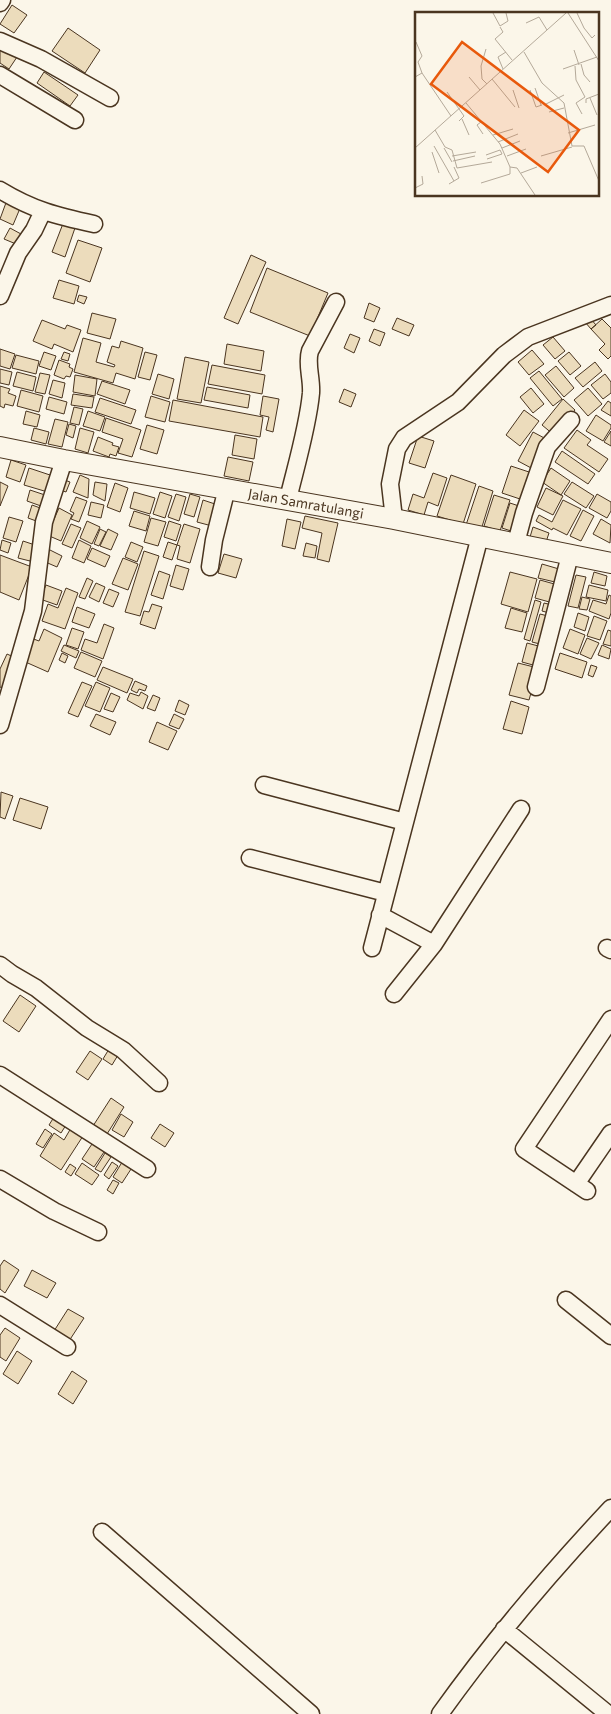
<svg xmlns="http://www.w3.org/2000/svg" width="611" height="1714" font-family="Commissioner,sans-serif">
  <style>
    .building { fill: #ecdcbc; stroke: #4a3520 }
    .lines { fill: none; stroke-linecap: round; stroke-linejoin: round }
    .minor-casing { stroke: #4a3520; stroke-width: 19 }
    .major-casing { stroke: #4a3520; stroke-width: 22 }
    .minor { stroke: #fbf6e9; stroke-width: 16 }
    .major { stroke: #fbf6e9; stroke-width: 20 }
    .labels { text-anchor: middle; dominant-baseline: central; stroke-width: 4; stroke-linejoin: round; paint-order: stroke }
    .street-label { font-size: 14px; fill: #4a3520; stroke: #fbf6e9 }
    .inset-road { fill: none; stroke: #b4a999; stroke-width: 1 }
    .view { fill: #e8590c; fill-opacity: 0.15; stroke: #e8590c; stroke-width: 2.5 }
    .inset-edge { fill: none; stroke: #4a3520; stroke-width: 2.5 }
  </style>
  <rect width="100%" height="100%" fill="#fbf6e9"/>
  <path class="building" d="M12,5L27,15L14,33L0,24Z
    M68,28L100,50L85,73L52,51Z
    M0,46L17,57L9,69L0,63Z
    M44,72L78,95L70,106L37,83Z
    M7,200L21,206L13,225L0,219Z
    M64,221L76,225L65,257L52,252Z
    M10,228L21,234L16,244L4,239Z
    M78,240L102,248L90,282L66,273Z
    M251,255L266,262L238,324L224,318Z
    M267,268L328,293L310,336L250,312Z
    M59,280L79,286L74,304L53,298Z
    M79,295L87,297L84,304L77,301Z
    M369,303L380,308L374,322L364,318Z
    M92,313L116,319L110,339L87,333Z
    M397,318L414,325L409,336L392,329Z
    M590,318L596,325L591,329L585,322Z
    M602,319L611,328V356L608,359L599,350L605,344L591,329Z
    M42,320L65,329L67,325L81,330L73,352L54,344L52,349L33,341Z
    M374,329L385,333L380,346L369,341Z
    M350,334L360,338L354,353L344,348Z
    M553,337L565,351L555,359L543,345Z
    M83,338L101,343L96,362L114,367L115,365L107,362L112,346L119,348L121,341L143,348L135,379L116,373L113,383L74,372Z
    M227,344L264,351L261,371L224,364Z
    M0,349L15,354L10,369L0,366Z
    M532,350L544,364L529,375L518,362Z
    M44,352L56,356L51,370L39,366Z
    M64,352L70,354L68,361L61,359Z
    M145,352L157,355L150,380L138,377Z
    M569,352L581,366L570,375L558,361Z
    M16,355L39,361L36,374L12,368Z
    M185,357L209,362L201,403L177,399Z
    M59,360L70,364L69,367L73,369L70,377L66,376L64,379L54,375Z
    M595,362L602,371L583,387L575,378Z
    M212,365L265,375L262,394L208,384Z
    M556,366L574,388L564,397L545,375Z
    M0,369L12,372L9,385L0,383Z
    M539,371L562,399L553,406L530,378Z
    M17,372L36,377L33,391L13,386Z
    M40,373L50,375L45,394L35,392Z
    M158,374L174,379L169,399L152,394Z
    M605,374L611,382V393L603,399L591,385Z
    M75,375L97,379L95,396L73,392Z
    M53,380L65,383L62,398L49,394Z
    M102,381L130,390L125,404L97,394Z
    M0,386L10,389L8,393L16,396L13,406L5,404L4,408L0,406Z
    M207,387L250,395L248,408L204,400Z
    M531,388L544,404L533,413L520,397Z
    M588,388L602,404L588,416L574,400Z
    M344,389L356,394L351,407L339,402Z
    M21,390L43,396L39,412L17,406Z
    M73,394L94,397L92,408L71,405Z
    M151,396L170,402L165,422L145,417Z
    M263,396L279,399L273,432L266,430L269,417L260,415Z
    M49,397L67,402L64,414L46,409Z
    M100,398L136,410L131,424L95,412Z
    M563,399L575,410L554,435L542,425Z
    M173,400L263,417L260,437L169,421Z
    M608,401L611,403V416L601,410Z
    M74,407L83,409L79,425L70,423Z
    M524,410L539,421L520,446L506,435Z
    M26,411L40,415L37,427L23,424Z
    M88,411L105,417L100,431L83,426Z
    M596,415L611,425V428L603,441L586,431Z
    M106,418L141,430L132,457L118,453L123,439L102,432Z
    M55,419L68,422L62,447L48,444Z
    M69,424L76,426L73,438L66,435Z
    M147,425L164,430L157,454L140,449Z
    M34,428L49,432L46,444L31,440Z
    M80,428L94,432L88,453L75,449Z
    M577,430L591,440L587,445L608,459L599,472L564,448Z
    M611,431V446L604,442Z
    M533,432L548,440L533,469L518,461Z
    M235,435L257,439L254,459L232,455Z
    M418,436L434,441L425,468L409,463Z
    M98,437L113,443L112,445L119,447L116,456L110,454L109,457L93,451Z
    M562,451L595,474L588,484L555,462Z
    M228,457L253,462L249,481L224,476Z
    M11,460L26,465L20,482L6,477Z
    M511,466L532,473L523,500L502,493Z
    M29,468L56,477L51,493L24,485Z
    M551,468L570,481L561,495L542,482Z
    M433,473L447,478L438,506L428,502L424,515L408,510L413,494L424,498Z
    M80,475L89,479L88,498L73,492Z
    M451,475L476,484L463,524L437,516Z
    M62,479L70,482L66,492L58,489Z
    M0,482L8,486L0,506Z
    M95,482L107,484L105,501L93,495Z
    M572,482L594,496L586,508L564,494Z
    M115,483L128,488L120,512L107,507Z
    M479,486L493,491L481,530L466,525Z
    M546,488L563,496L553,515L537,507Z
    M30,490L45,495L41,506L27,501Z
    M134,492L155,498L150,514L130,508Z
    M160,492L172,496L165,518L153,514Z
    M176,494L186,497L179,521L168,517Z
    M190,494L200,497L194,517L184,514Z
    M597,494L611,502V511L607,518L589,508Z
    M494,495L510,500L500,531L484,526Z
    M76,497L87,501L79,522L71,519L74,513L70,511Z
    M203,500L218,505L212,526L197,522Z
    M563,500L581,509L567,535L553,528L552,530L536,521L539,515L552,522Z
    M91,502L104,505L101,518L88,515Z
    M510,503L525,508L517,533L502,528Z
    M32,505L43,509L39,522L28,518Z
    M59,508L72,515L61,541L47,535Z
    M583,510L594,516L581,541L570,536Z
    M134,511L150,516L146,531L129,526Z
    M305,516L338,523L329,562L317,559L322,533L302,528Z
    M9,517L23,521L16,542L3,538Z
    M151,518L166,522L158,546L144,542Z
    M287,519L301,522L295,549L282,546Z
    M601,519L611,525L610,543L593,534Z
    M87,521L100,527L92,544L80,538Z
    M169,521L181,525L176,541L164,537Z
    M71,524L81,528L72,548L62,544Z
    M184,524L200,529L190,563L177,559L180,546L177,545Z
    M533,527L549,533L546,542L530,537Z
    M100,529L106,532L99,546L94,544Z
    M108,529L118,534L111,550L100,546Z
    M2,540L11,543L8,553L0,550Z
    M79,540L91,546L84,563L72,558Z
    M23,541L35,545L30,561L18,558Z
    M131,542L143,547L137,562L125,557Z
    M168,542L177,545L172,560L163,557Z
    M306,543L317,546L315,558L303,556Z
    M92,548L110,556L105,567L87,559Z
    M48,549L62,556L57,567L43,561Z
    M144,551L159,556L140,616L125,612Z
    M224,554L242,559L236,578L218,573Z
    M0,555L32,567L19,600L0,592Z
    M123,558L138,564L128,590L112,584Z
    M542,564L559,569L555,582L538,578Z
    M176,565L189,569L183,590L170,586Z
    M159,571L170,575L163,599L151,595Z
    M510,572L537,579L528,612L501,604Z
    M594,572L607,576L605,586L591,583Z
    M576,575L586,577L578,608L568,606Z
    M87,578L93,581L85,599L79,597Z
    M540,580L558,585L553,603L535,598Z
    M96,583L105,587L99,602L89,597Z
    M46,585L62,591L57,605L40,599Z
    M589,585L608,590L606,601L586,597Z
    M66,588L78,593L65,629L42,621L48,604L58,608Z
    M109,589L119,593L113,607L103,603Z
    M609,595L611,596V613L609,619L589,611L593,600L606,604Z
    M582,597L590,599L587,610L579,609Z
    M535,600L541,602L530,641L524,639Z
    M544,603L556,606L553,614L542,611Z
    M152,604L162,607L155,629L140,624L144,611L149,612Z
    M77,607L95,614L89,628L72,622Z
    M511,608L527,613L522,632L505,628Z
    M578,613L589,617L585,631L574,627Z
    M540,614L552,617L544,645L532,642Z
    M594,616L607,621L600,640L587,636Z
    M104,624L114,628L103,659L81,650L85,639L97,643Z
    M72,628L84,632L78,649L66,645Z
    M44,629L62,638L48,672L21,660L31,638L39,641Z
    M570,629L585,635L578,654L563,648Z
    M608,630L611,631V646L603,644Z
    M587,638L599,643L591,659L580,654Z
    M527,643L546,648L544,656L536,654L533,665L522,662Z
    M64,645L79,651L76,658L61,651Z
    M602,645L611,649L609,659L598,655Z
    M81,652L102,661L95,677L74,668Z
    M62,653L68,656L65,663L59,660Z
    M560,653L587,662L582,678L555,669Z
    M7,654L18,659L4,689L0,687V669Z
    M518,663L538,668L529,700L509,695Z
    M591,665L597,667L593,677L588,675Z
    M103,667L133,679L127,693L97,680Z
    M135,681L147,686L145,691L139,689L137,693L131,690Z
    M82,682L92,686L78,717L68,713Z
    M96,682L110,688L100,712L85,706Z
    M141,692L148,696L143,709L127,700L130,693L139,696Z
    M111,693L120,697L113,712L104,709Z
    M153,695L160,698L155,711L147,708Z
    M179,700L189,705L185,715L175,711Z
    M511,701L529,707L522,734L503,729Z
    M96,714L116,722L110,735L90,726Z
    M174,714L184,719L179,729L169,725Z
    M157,722L177,731L168,750L149,742Z
    M1,792L13,796L5,819L0,817Z
    M20,798L48,807L41,829L13,820Z
    M20,995L36,1006L19,1032L3,1021Z
    M109,1049L118,1055L112,1065L103,1059Z
    M90,1051L102,1059L88,1080L76,1072Z
    M111,1098L124,1107L107,1134L93,1126Z
    M121,1114L133,1122L124,1137L112,1130Z
    M54,1117L66,1125L61,1133L49,1125Z
    M160,1124L174,1133L165,1147L151,1138Z
    M71,1128L83,1136L61,1170L40,1156L54,1133L64,1140Z
    M45,1129L52,1134L43,1148L36,1144Z
    M94,1141L106,1149L94,1167L82,1159Z
    M105,1153L111,1157L101,1172L95,1169Z
    M124,1159L133,1166L122,1183L113,1177Z
    M112,1162L118,1166L109,1179L104,1175Z
    M82,1163L99,1175L92,1185L75,1174Z
    M70,1164L76,1168L71,1176L65,1172Z
    M113,1180L119,1183L113,1194L107,1190Z
    M4,1260L19,1270L5,1293L0,1289V1266Z
    M32,1270L56,1283L47,1298L24,1286Z
    M68,1309L84,1318L69,1341L54,1331Z
    M5,1328L20,1338L6,1361L0,1357V1335Z
    M17,1351L32,1361L18,1384L3,1374Z
    M72,1371L87,1381L73,1404L58,1394Z"/>
  <g class="lines">
    <g class="minor-casing">
      <path id="minor" d="M0,3L2,0
        M0,41L41,59L110,98
        M0,75L75,120
        M0,190C33,210 57,216 94,224
        M0,296L18,253L34,230L43,211
        M288,499C296,466 308,426 311,393C312,378 306,364 310,351L336,302
        M394,519L390,484L397,449L404,438L458,402L504,355L528,337L611,305
        M516,543L524,513L547,447L571,420
        M210,567L214,540L227,488
        M536,687L570,555
        M0,725L33,611L44,522L64,460
        M264,785L405,822
        M250,858L386,893
        M380,915L434,944
        M372,948L480,536
        M607,948L611,950
        M0,965L12,974L36,988L87,1028L123,1050L159,1083
        M394,994L434,944L521,809
        M0,1075L147,1169
        M0,1179L54,1211L98,1232
        M576,1184L611,1133
        M587,1191L524,1149L611,1019
        M566,1300L611,1336
        M0,1305L67,1347
        M102,1532L311,1714
        M504,1629L608,1714
        M440,1714C492,1641 550,1573 611,1508"/>
    </g>
    <g class="major-casing">
      <path id="major" d="M0,447L64,460L394,519L611,563"/>
    </g>
    <use href="#minor" class="minor"/>
    <use href="#major" class="major"/>
  </g>
  <g class="labels">
    <g class="street-label">
      <text transform="translate(306 503) rotate(10)">Jalan Samratulangi</text>
    </g>
  </g>
  <g transform="translate(415 12)">
    <rect width="184" height="184" fill="#fbf6e9"/>
    <path class="inset-road" d="M78,1L85,14L93,9L91,1M153,1L184,49M162,1L169,16L177,26L180,23M111,11L124,5L132,18M85,15L88,20L80,27L97,48M71,37L66,54L67,67L72,72M159,38L164,53M109,40L127,71L149,91L157,134H169L184,169M166,52L169,63L175,70M160,54L161,68L170,85L161,91L167,102M88,57L83,45L91,40M148,57L182,45M7,61L36,104M0,65L7,61L3,50L7,44L1,30M54,65L65,78M77,67L100,95M120,76L126,93M98,78L104,96M115,78L121,95L127,93M32,80L49,104L44,109M175,86L182,103M51,91L85,132L95,155L102,156L120,183M171,91V87L184,82M131,92L149,83M134,100L149,96M47,107L54,123M66,110L62,113L68,122M20,118L30,135L37,138L42,156L77,150M153,121L180,113M78,123L98,117M83,130L103,122M19,134L39,169M0,136L151,1M29,136L37,150M87,136L105,129M17,140L24,161M71,143L85,138L87,142L72,147M37,144L61,140M92,144L111,137M126,144L157,135M38,149L60,144M106,161L122,155M66,171L95,162V155M34,172L44,166L39,155M0,176L8,172L7,164"/>
    <path class="view" d="M47,30L164,118L133,160L16,72Z"/>
    <rect width="184" height="184" class="inset-edge"/>
  </g>
</svg>
